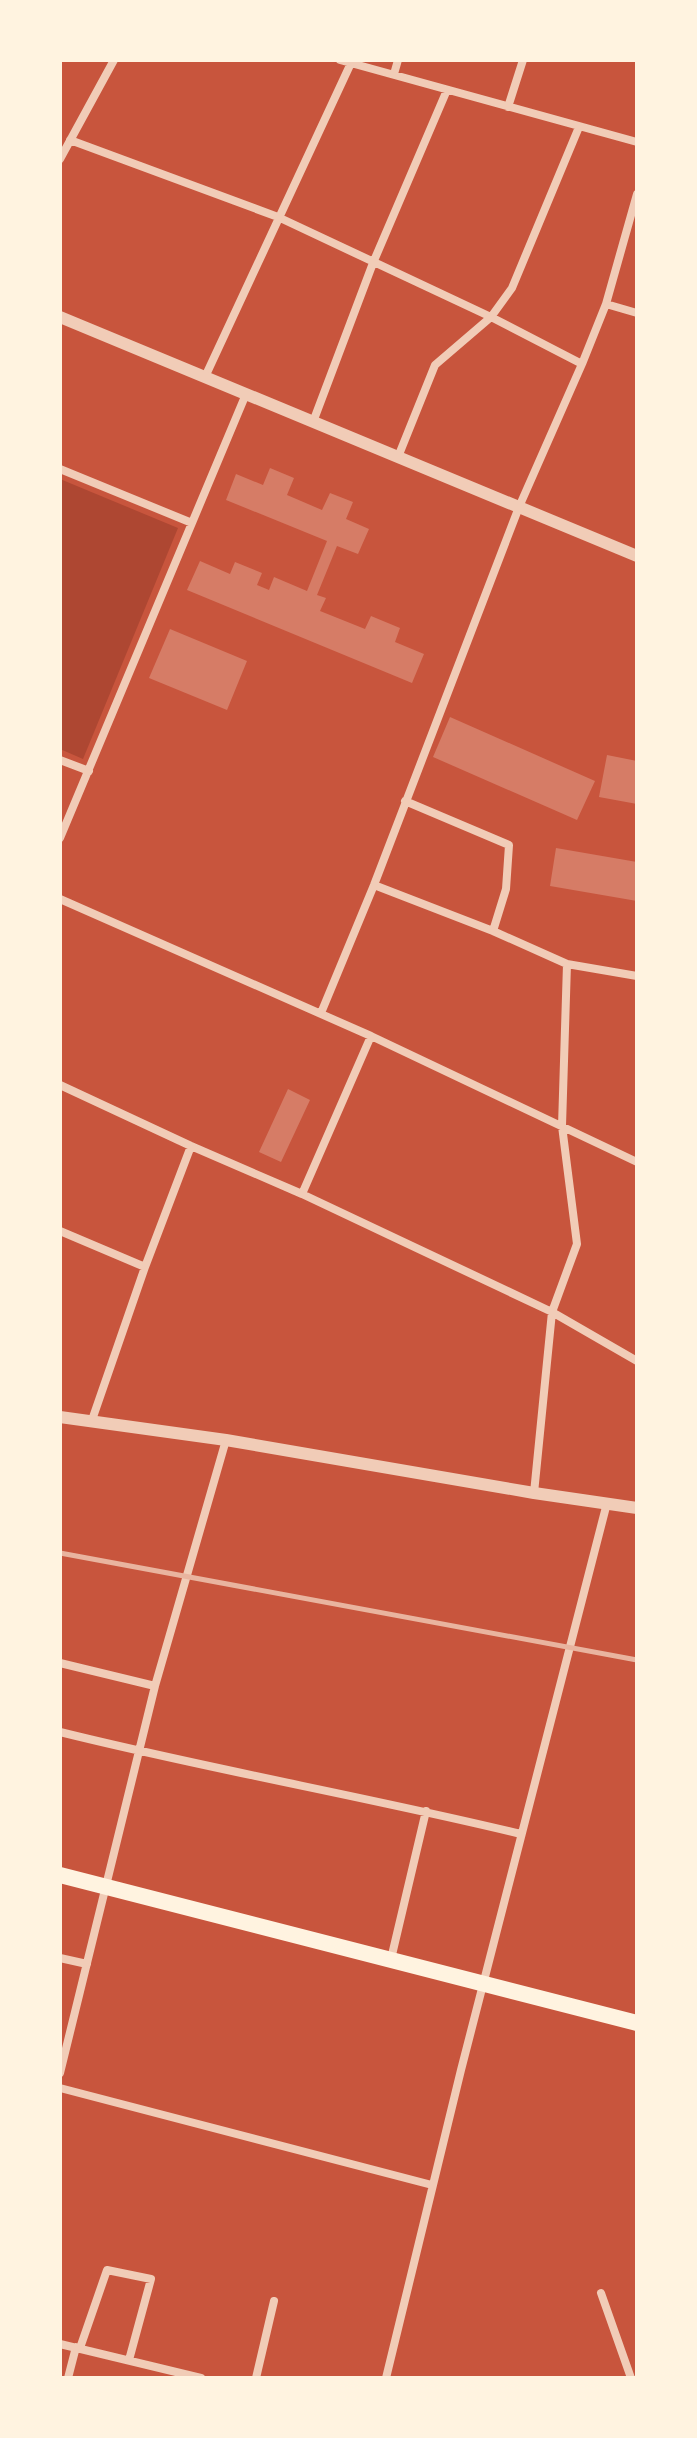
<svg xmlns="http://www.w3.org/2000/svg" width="697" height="2438" font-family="Rubik,sans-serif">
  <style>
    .green { fill: #ae4732 }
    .building { fill: #d67c66 }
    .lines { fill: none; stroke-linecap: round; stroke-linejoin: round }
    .minor { stroke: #f1ccb7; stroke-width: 8 }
    .tertiary { stroke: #f1ccb7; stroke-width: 12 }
    .primary { stroke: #fff3e0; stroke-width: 16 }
    .rail { stroke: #e9b49f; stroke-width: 5 }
  </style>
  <rect width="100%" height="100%" fill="#c8553d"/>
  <path class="green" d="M60,479L178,528L83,759L60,749Z"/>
  <path class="building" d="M270,468L294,478L287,495L322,510L330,493L353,502L346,519L369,529L358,554L337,546L317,595L326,598L320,611L365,629L371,616L400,628L395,642L424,654L412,683L187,590L200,561L230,574L235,562L262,573L257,585L269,590L274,577L307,591L327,541L226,500L236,474L263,485Z
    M170,629L247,661L227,710L149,678Z
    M450,717L595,781L577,820L433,757Z
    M607,755L637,761V804L599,797Z
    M556,848L637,862V901L550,886Z
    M288,1089L310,1100L281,1162L259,1152Z"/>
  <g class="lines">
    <path class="minor" d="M340,60L637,142
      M394,74L398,60
      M508,107L523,60
      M70,140L278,217L491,317L582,364
      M60,159L114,60
      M606,304L637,313
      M205,377L351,63
      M313,422L373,263L447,90
      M398,457L435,365L491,317L512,288L579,127
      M60,469L192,523
      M60,760L89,771
      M405,801L509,845L506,889L493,931
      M60,838L246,394
      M374,885L493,931L567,964L637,976
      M60,899L371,1036L637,1162
      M321,1013L374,885L519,507L582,364L606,304L637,194
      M60,1085L191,1146L302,1194L552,1312L637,1361
      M302,1194L371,1036
      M60,1231L145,1267
      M92,1420L145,1267L191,1146
      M534,1493L552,1312L577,1244L562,1126L567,964
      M60,1663L155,1686
      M60,1732C213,1770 368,1797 521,1834
      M60,1958L87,1964
      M391,1959L426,1811
      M60,2073L155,1686L226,1440
      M60,2088L432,2185
      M601,2293L631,2378
      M60,2344L201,2378
      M80,2348L107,2270L151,2279L129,2360
      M68,2378L76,2347
      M256,2378L274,2301
      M386,2378L461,2070L607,1503"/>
    <path class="tertiary" d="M60,317L637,556
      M60,1417L226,1440L534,1493L637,1508"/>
    <path class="primary" d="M60,1875L637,2023"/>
    <path class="rail" d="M60,1553L637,1660"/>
  </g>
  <rect width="697" height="2438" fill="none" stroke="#fff3e0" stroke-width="124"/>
</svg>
